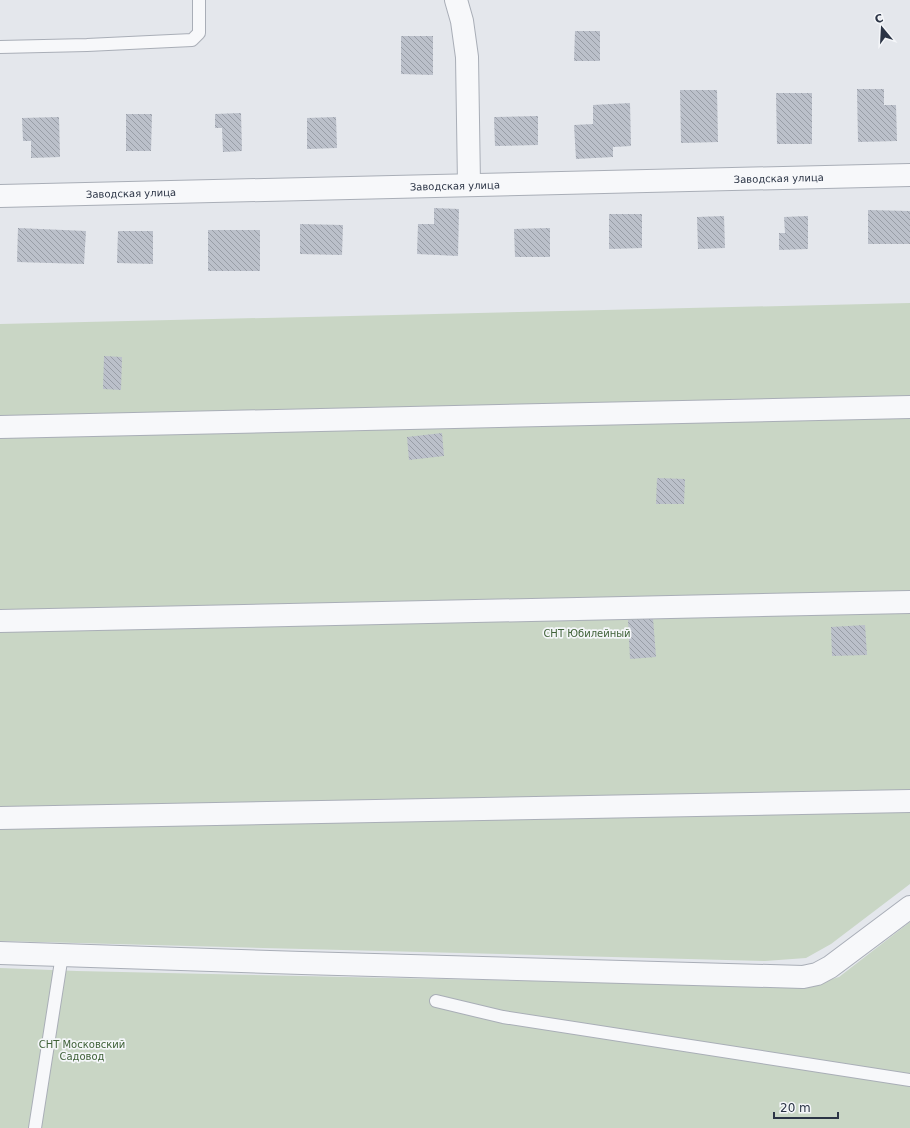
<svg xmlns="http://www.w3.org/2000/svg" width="910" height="1128" font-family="'DejaVu Sans',sans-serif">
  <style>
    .green { fill: #c9d6c5 }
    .building { fill: url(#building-back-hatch) }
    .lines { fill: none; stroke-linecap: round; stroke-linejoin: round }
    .service-casing { stroke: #a9aeb7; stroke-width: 14 }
    .minor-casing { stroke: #a9aeb7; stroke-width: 24 }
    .service { stroke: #f7f8fa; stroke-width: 12 }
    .minor { stroke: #f7f8fa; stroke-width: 22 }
    .labels { text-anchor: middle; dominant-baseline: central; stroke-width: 3.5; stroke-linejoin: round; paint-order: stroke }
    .street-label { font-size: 10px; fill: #2b3445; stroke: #f4f6f9 }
    .park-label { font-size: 10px; fill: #3f6138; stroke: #f4f6f9 }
  </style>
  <defs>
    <pattern id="building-back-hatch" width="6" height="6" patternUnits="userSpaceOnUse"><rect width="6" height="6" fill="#bbc0ca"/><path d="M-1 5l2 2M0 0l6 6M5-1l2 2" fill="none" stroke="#989da6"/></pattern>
  </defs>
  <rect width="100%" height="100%" fill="#e4e7ec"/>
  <path class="green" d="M910,303V884L831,944L806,958L765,961L0,941V324Z
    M910,922V1128H0V968L77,971L806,987L839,977Z"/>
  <path class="building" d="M575,31H600V61H574Z
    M401,36H433V75L401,74Z
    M857,89H884V105H896L897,141L858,142Z
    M680,90H717L718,142L681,143Z
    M776,93H812V144H777Z
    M630,103L631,146L613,147V157L576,159L574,125L593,124V105Z
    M241,113L242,151L223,152L222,128H215V114Z
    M126,114H152L151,151H126Z
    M538,116V145L495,146L494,117Z
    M59,117L60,157L31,158V141H23L22,118Z
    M336,117L337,148L307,149V118Z
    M434,208L459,209L458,256L417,254L418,224H434Z
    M868,210L910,211V244H868Z
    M609,214H642V248L609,249Z
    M724,216L725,248L698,249L697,217Z
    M808,216V249L779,250V233H785L784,217Z
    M300,224L343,225L342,255L300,254Z
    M18,228L86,231L84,264L17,262Z
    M550,228V257H515L514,229Z
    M208,230H260V271H208Z
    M118,231H153V264L117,263Z
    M104,356L122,357L121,390L103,389Z
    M442,433L444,456L409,460L407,437Z
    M657,478L685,479L684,504H656Z
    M653,618L656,657L630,659L628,620Z
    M865,625L867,655L832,656L831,627Z"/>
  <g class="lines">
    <g class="service-casing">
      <path id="service" d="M0,47L87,45L192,40L199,33V0
        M436,1001L503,1017L910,1080
        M35,1128L62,955"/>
    </g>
    <g class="minor-casing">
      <g id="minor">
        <path d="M456,0L462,21L467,57L469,184"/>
        <path id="s1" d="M0,196L910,175"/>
        <path d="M0,427L910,407"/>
        <path d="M0,621L910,602"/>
        <path d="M0,818L910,801"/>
        <path d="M0,953L302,963L803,977L817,974L830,967L910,907"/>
      </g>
    </g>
    <use href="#service" class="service"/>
    <use href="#minor" class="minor"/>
  </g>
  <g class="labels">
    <g class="street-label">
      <text stroke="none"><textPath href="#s1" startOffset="779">Заводская улица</textPath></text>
      <text stroke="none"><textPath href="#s1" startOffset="455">Заводская улица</textPath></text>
      <text stroke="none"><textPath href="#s1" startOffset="131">Заводская улица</textPath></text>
    </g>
    <g class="park-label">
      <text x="587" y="633">СНТ Юбилейный</text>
      <text x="82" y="1044">СНТ Московский<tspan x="82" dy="12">Садовод</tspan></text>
    </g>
  </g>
  <g transform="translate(882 28) rotate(342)" stroke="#f4f6f9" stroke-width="3" paint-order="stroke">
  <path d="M0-3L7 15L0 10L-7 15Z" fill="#2b3445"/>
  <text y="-6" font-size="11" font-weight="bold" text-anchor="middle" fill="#2b3445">С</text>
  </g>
  <path d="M774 1112v6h64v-6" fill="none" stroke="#2b3445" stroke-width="2"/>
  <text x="780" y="1112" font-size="12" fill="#2b3445" stroke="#f4f6f9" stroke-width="3" paint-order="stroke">20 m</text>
</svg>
